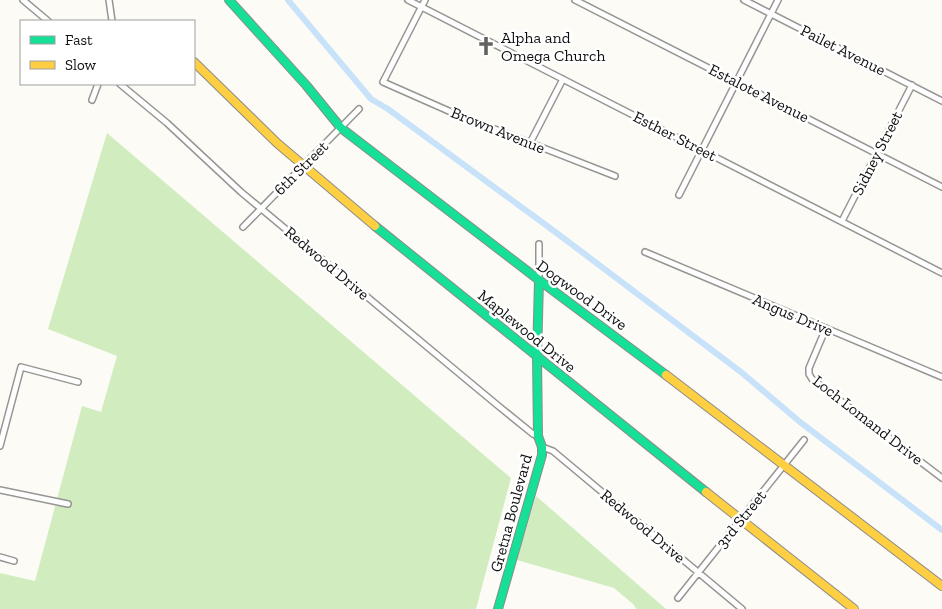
<svg xmlns="http://www.w3.org/2000/svg" width="942" height="609" font-family="'Zilla Slab',serif">
  <style>
    .forest { fill: #d1edc0 }
    .lines { fill: none; stroke-linecap: round; stroke-linejoin: round }
    .canal { stroke: #c8e2fa; stroke-width: 6 }
    .street-casing { stroke: #969593; stroke-width: 8 }
    .fast-casing { stroke: #8c8c89; stroke-width: 10 }
    .slow-casing { stroke: #8c8c89; stroke-width: 10 }
    .street { stroke: #fffefe; stroke-width: 5 }
    .fast { stroke: #16e098; stroke-width: 8 }
    .slow { stroke: #ffcf43; stroke-width: 8 }
    .labels { text-anchor: middle; dominant-baseline: central; stroke-width: 5; stroke-linejoin: round; paint-order: stroke }
    .poi-label { font-size: 16px; fill: #0f0f0f; stroke: #fff; text-anchor: start }
    .street-label { font-size: 16px; fill: #0f0f0f; stroke: #fff }
  </style>
  <rect width="100%" height="100%" fill="#fcfbf5"/>
  <path class="forest" d="M107,133L511,478L476,609H0V573L35,581L82,406L101,412L117,356L48,329Z
    M536,496L666,609H636L634,605L614,588L517,560Z"/>
  <g class="lines">
    <path class="canal" d="M288,0L371,99L388,109L558,234L741,372L800,422L942,530"/>
    <g class="street-casing">
      <path id="street" d="M23,0L48,21
        M109,0L112,21
        M408,0L942,273
        M425,0L383,82L451,112L615,176
        M575,0L942,187
        M744,0L942,101
        M120,84L167,123L241,192L496,404L533,434L538,436
        M92,100L98,84
        M530,143L563,79
        M679,195L778,0
        M842,221L912,85
        M243,227L359,109
        M645,252L942,377
        M539,280V244
        M826,328L809,368V374L812,379L942,478
        M0,446L21,367L78,382
        M542,447L553,451L742,609
        M0,490L68,504
        M0,557L14,561
        M678,598L804,440"/>
    </g>
    <g class="fast-casing">
      <path id="fast" d="M229,0L306,85L341,128L539,280L666,375
        M375,226L706,492
        M498,609L542,455V447L538,436L537,358L539,280"/>
    </g>
    <g class="slow-casing">
      <path id="slow" d="M194,62L277,143L375,226
        M666,375L942,586
        M706,492L854,609"/>
    </g>
    <use href="#street" class="street"/>
    <use href="#fast" class="fast"/>
    <use href="#slow" class="slow"/>
  </g>
  <defs>
    <g id="church-bare" transform="scale(1.5)"><path d="M-1.2-6h2.4v3.5h3.3v2.4h-3.3V6h-2.4V-.1h-3.3v-2.4h3.3Z" fill="#626260" stroke="#fff" stroke-width="2.5" paint-order="stroke"/></g>
  </defs>
  <g fill-rule="evenodd">
    <use href="#church-bare" x="486" y="46"/>
  </g>
  <g class="labels">
    <g class="poi-label">
      <text x="501" y="37">Alpha and<tspan x="501" dy="18">Omega Church</tspan></text>
    </g>
    <g class="street-label">
      <text transform="translate(843 50) rotate(27)">Pailet Avenue</text>
      <text transform="translate(759 93) rotate(27)">Estalote Avenue</text>
      <text transform="translate(498 130) rotate(22)">Brown Avenue</text>
      <text transform="translate(675 136) rotate(27)">Esther Street</text>
      <text transform="translate(877 153) rotate(-63)">Sidney Street</text>
      <text transform="translate(301 168) rotate(-45)">6th Street</text>
      <text transform="translate(327 263) rotate(40)">Redwood Drive</text>
      <text transform="translate(582 295) rotate(36)">Dogwood Drive</text>
      <text transform="translate(793 315) rotate(23)">Angus Drive</text>
      <text transform="translate(527 331) rotate(39)">Maplewood Drive</text>
      <text transform="translate(868 420) rotate(38)">Loch Lomand Drive</text>
      <text transform="translate(511 513) rotate(-75)">Gretna Boulevard</text>
      <text transform="translate(741 519) rotate(-51)">3rd Street</text>
      <text transform="translate(643 526) rotate(40)">Redwood Drive</text>
    </g>
  </g>
  <rect x="20" y="20" width="175" height="65" fill="#ffffff" stroke="#9f9f9f"/>
  <rect x="30" y="36" width="25" height="8" fill="#16e098" stroke="#9f9f9f"/>
  <text x="65" y="45" font-size="15" fill="#0f0f0f">Fast</text>
  <rect x="30" y="61" width="25" height="8" fill="#ffcf43" stroke="#9f9f9f"/>
  <text x="65" y="70" font-size="15" fill="#0f0f0f">Slow</text>
</svg>
